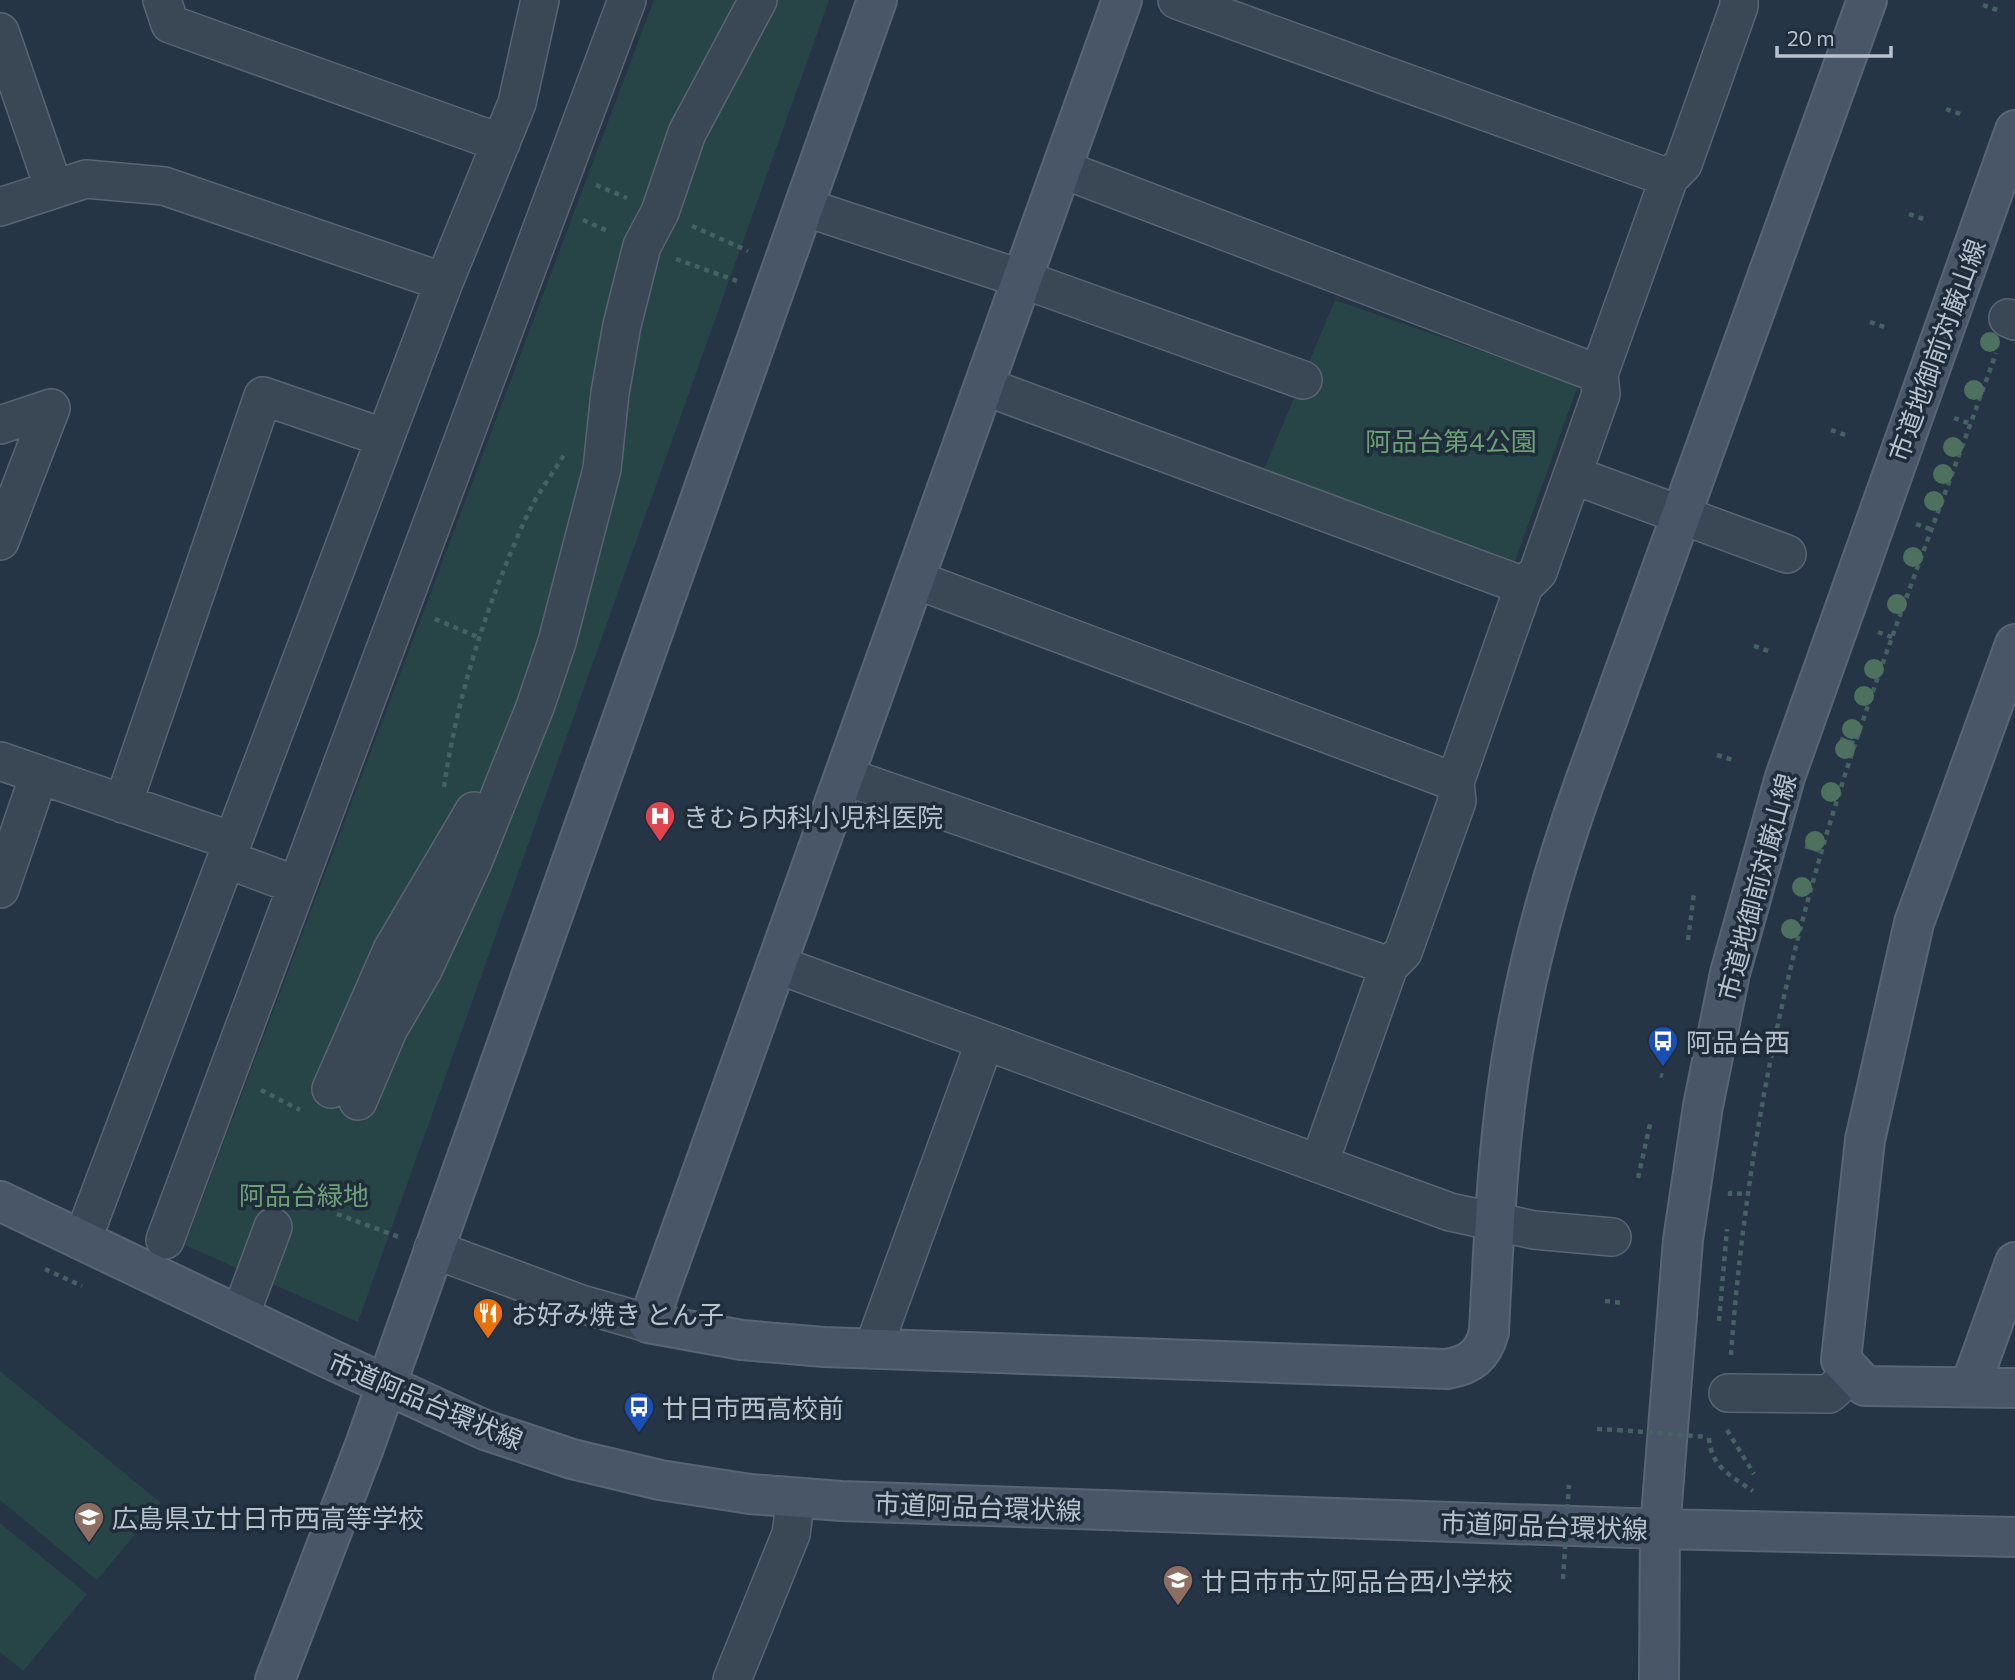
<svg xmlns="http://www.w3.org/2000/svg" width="2015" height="1680" font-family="Commissioner,'Noto Sans JP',sans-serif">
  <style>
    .green { fill: #274546 }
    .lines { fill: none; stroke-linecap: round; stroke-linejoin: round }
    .street-casing { stroke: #596572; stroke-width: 40 }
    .secondary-casing { stroke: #596572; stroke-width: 42 }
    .path { stroke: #466162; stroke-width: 4.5; stroke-dasharray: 5 5; stroke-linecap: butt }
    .street { stroke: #3a4754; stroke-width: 37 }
    .secondary { stroke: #485668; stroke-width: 38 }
    .path-bridge { stroke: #466162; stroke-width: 4.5; stroke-dasharray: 5 5; stroke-linecap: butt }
    .tree { fill: #4d705f }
    .labels { text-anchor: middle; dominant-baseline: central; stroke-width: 7; stroke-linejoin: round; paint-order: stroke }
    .street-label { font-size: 26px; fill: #b8c2ce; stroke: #1f2c3a }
    .park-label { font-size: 26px; fill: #6da075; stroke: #1f2c3a }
    .poi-label { font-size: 26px; fill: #b8c2ce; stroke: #1f2c3a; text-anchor: start }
  </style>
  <rect width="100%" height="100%" fill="#253545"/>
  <path class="green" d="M654,0H829L358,1322L185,1245Z
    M1335,300L1578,385L1514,564L1263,472Z
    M0,1371L161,1503L97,1580L0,1500Z
    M0,1523L87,1594L23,1671L0,1652Z"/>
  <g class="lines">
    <g class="street-casing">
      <path id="street" d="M162,0L170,24L501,143
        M1177,0L1669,178
        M0,32L54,189
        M1062,169L1599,374
        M0,207L86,179L164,186L444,282
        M804,207L1022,279L1303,380
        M2008,318L2015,321
        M984,386L1524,586
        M0,425L51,408
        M1573,475L1787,554
        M0,541L51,408
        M914,579L1455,782
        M0,761L232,841
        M844,776L1389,966
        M123,804L263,396L385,438
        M226,859L296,885
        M0,889L39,775
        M776,964L1450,1212L1534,1230L1612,1237
        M331,1089L392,950L474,811
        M358,1101L388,1030L423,970L473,862L535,707L557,642L602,469L610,393L622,325L642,246L660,212L687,133L758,0
        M1319,1164L1389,966L1403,952L1457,801L1455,782L1524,586L1538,572L1601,394L1599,374L1669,178L1683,164L1739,6V0
        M165,1240L627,0
        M82,1241L444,282L517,103L540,0
        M433,1249L581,1304L648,1323
        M240,1316L273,1227
        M873,1349L985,1041
        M1728,1393L1829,1394L1853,1373
        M732,1680L791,1534L796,1498"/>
    </g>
    <g class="secondary-casing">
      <path id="secondary" d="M1122,0L648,1323L742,1340L824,1347L1447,1369C1471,1365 1483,1355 1489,1332C1494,1230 1498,1129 1517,1029C1532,946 1555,866 1583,787L1867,0
        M2015,644L1914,923L1865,1140L1841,1360L1865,1386L2015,1388
        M0,1201L330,1359L485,1430L572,1459L660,1480L750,1494L841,1501L1660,1529L2015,1537
        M1970,1387L2015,1262
        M275,1680L365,1445L877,0
        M1659,1680L1660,1529L1683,1240L1703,1106L1730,973L1785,777L2015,130"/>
    </g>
    <path class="path" d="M1983,5L2000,11
      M1946,109L1963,115
      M596,185L627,198
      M1909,214L1926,220
      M583,220L610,232
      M692,226L748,251
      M676,259L737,281
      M1870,322L1887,328
      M1954,418L1971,424
      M1831,430L1848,436
      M1916,524L1933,530
      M435,619L480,638
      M1878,632L1894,638
      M1754,646L1771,652
      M1840,739L1856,744
      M1717,755L1733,760
      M444,787C457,696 487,604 525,520C535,497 551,476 564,455
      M1805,846L1821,851
      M1688,940L1694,893
      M1660,1075L1663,1076
      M261,1090L300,1110
      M1638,1178L1651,1120
      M1730,1196V1193L1747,1194
      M337,1214L399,1237
      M45,1269L82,1286
      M1605,1301L1623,1303
      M1719,1321L1727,1229
      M1731,1355C1743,1186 1773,1019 1820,857C1869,686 1937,520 1996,353
      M1597,1429L1618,1430
      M1727,1430L1754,1474
      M1709,1438C1711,1467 1731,1476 1753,1491"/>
    <use href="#street" class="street"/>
    <use href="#secondary" class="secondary"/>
    <path class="path-bridge" d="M1618,1430L1708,1437
      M1563,1579L1569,1485"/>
  </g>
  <g class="tree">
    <circle cx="1990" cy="342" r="10"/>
    <circle cx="1974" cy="390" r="10"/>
    <circle cx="1953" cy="447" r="10"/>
    <circle cx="1943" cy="474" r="10"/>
    <circle cx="1934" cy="501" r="10"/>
    <circle cx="1913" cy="557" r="10"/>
    <circle cx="1897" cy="604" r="10"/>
    <circle cx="1874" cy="669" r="10"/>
    <circle cx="1864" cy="696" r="10"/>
    <circle cx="1852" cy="729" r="10"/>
    <circle cx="1845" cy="749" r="10"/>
    <circle cx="1831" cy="792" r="10"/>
    <circle cx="1815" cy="841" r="10"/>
    <circle cx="1802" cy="887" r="10"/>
    <circle cx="1791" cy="929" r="10"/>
  </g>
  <defs>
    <g id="hospital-pin" transform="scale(1.575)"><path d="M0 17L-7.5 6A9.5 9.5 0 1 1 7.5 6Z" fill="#e0444e" stroke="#1f2c3a"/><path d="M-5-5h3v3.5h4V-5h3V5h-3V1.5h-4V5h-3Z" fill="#fff"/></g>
    <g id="bus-pin" transform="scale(1.575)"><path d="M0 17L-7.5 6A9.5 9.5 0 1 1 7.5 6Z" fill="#1a4fb4" stroke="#1f2c3a"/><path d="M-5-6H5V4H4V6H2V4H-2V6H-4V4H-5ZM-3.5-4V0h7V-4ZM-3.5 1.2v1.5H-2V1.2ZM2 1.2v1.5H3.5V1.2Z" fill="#fff"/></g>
    <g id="restaurant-pin" transform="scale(1.575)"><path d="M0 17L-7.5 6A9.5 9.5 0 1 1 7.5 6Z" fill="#e8710a" stroke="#1f2c3a"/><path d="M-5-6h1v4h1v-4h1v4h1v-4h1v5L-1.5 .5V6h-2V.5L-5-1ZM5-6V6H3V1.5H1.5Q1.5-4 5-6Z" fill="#fff"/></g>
    <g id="school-pin" transform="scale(1.575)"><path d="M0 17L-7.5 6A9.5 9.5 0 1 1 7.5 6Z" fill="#8d6e63" stroke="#1f2c3a"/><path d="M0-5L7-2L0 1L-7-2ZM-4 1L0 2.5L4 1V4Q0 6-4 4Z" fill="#fff"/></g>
  </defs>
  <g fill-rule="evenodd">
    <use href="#hospital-pin" x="660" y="816"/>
    <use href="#bus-pin" x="1663" y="1041"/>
    <use href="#restaurant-pin" x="488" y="1313"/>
    <use href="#bus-pin" x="639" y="1407"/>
    <use href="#school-pin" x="89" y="1517"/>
    <use href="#school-pin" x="1178" y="1580"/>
  </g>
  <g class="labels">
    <g class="street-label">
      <text transform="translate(1936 350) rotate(-70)">市道地御前対厳山線</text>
      <text transform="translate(1756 887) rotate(-75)">市道地御前対厳山線</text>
      <text transform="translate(426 1400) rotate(23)">市道阿品台環状線</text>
      <text transform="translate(978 1506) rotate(2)">市道阿品台環状線</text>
      <text transform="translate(1544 1525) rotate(2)">市道阿品台環状線</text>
    </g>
    <g class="park-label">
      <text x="1451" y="440">阿品台第4公園</text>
      <text x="304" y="1194">阿品台緑地</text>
    </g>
    <g class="poi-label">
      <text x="683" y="816">きむら内科小児科医院</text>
      <text x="1686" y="1041">阿品台西</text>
      <text x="511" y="1313">お好み焼き とん子</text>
      <text x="662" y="1407">廿日市西高校前</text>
      <text x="112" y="1517">広島県立廿日市西高等学校</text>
      <text x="1201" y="1580">廿日市市立阿品台西小学校</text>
    </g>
  </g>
  <path d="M1777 46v10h114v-10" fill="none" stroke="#b8c2ce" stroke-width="3.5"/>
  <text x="1787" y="46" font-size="21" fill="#b8c2ce" stroke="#1f2c3a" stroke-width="5" paint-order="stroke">20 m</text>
</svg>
